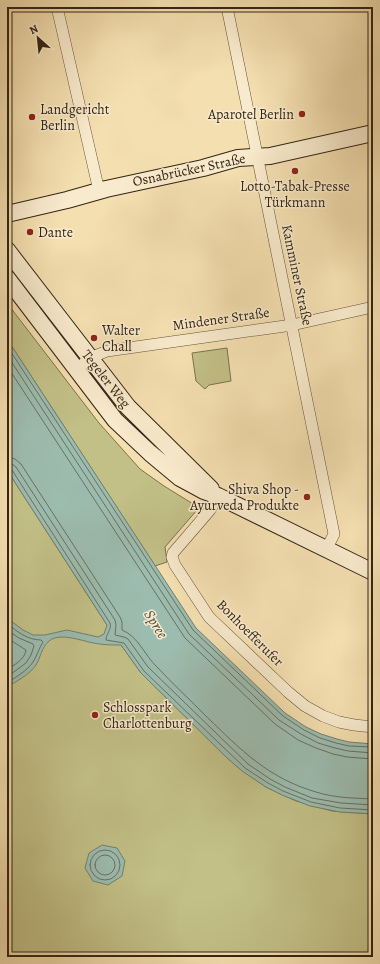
<svg xmlns="http://www.w3.org/2000/svg" width="380" height="964" font-family="Alegreya,serif">
  <style>
    .green { fill: #c2c087; stroke: #7a724e }
    .water { fill: #9cbcaf; stroke: #727f71 }
    .lines { fill: none; stroke-linecap: round; stroke-linejoin: round }
    .shore { stroke: #687062; stroke-width: 1 }
    .street-casing { stroke: #63533c; stroke-width: 12 }
    .secondary-casing { stroke: #332415; stroke-width: 18 }
    .street { stroke: #f8eacc; stroke-width: 11 }
    .secondary { stroke: #f8eacc; stroke-width: 16 }
    .poi-dot { fill: #8f2418; stroke: #f8eacc; stroke-width: 1.5 }
    .labels { text-anchor: middle; dominant-baseline: central; stroke-width: 3; stroke-linejoin: round; paint-order: stroke }
    .poi-label { font-size: 14px; fill: #332415; stroke: #f8eacc; text-anchor: start }
    .street-label { font-size: 14px; fill: #332415; stroke: #f8eacc }
    .water-label { font-size: 15px; font-style: italic; fill: #525243; stroke: #f8eacc }
  </style>
  <rect width="100%" height="100%" fill="#f4dfb0"/>
  <filter id="stains"><feTurbulence type="fractalNoise" baseFrequency=".005" numOctaves="4"/><feColorMatrix values="0 0 0 0 .2 0 0 0 0 .09 0 0 0 0 .02 0 0 0 .5 -.17"/></filter>
  <radialGradient id="worn" r=".72"><stop offset=".6" stop-color="#630" stop-opacity="0"/><stop offset="1" stop-color="#630" stop-opacity=".3"/></radialGradient>
  <path class="green" d="M7,256L76,347L69,351L7,269Z
    M7,303L99,423L140,469L164,486L198,507L197,510L165,547L167,562L155,566L7,339Z
    M227,348L231,381L209,385L205,389L196,381L192,353Z
    M95,372L198,486L127,424L89,377Z
    M7,470L107,625L141,673L235,765L266,787L296,801L332,811L373,814V957H7Z"/>
  <path class="water" d="M7,339L196,628L285,713L306,727L321,734L337,739L349,742L373,744V814L340,812L310,806L282,795L266,787L242,771L226,757L141,673L121,645C115,645 106,645 100,644C86,643 61,631 49,641C41,648 41,657 36,665C29,675 17,681 7,687V618L23,630L33,635H45L67,630L98,637L104,634L107,625L7,470Z
    M102,845L117,848L125,861L122,876L108,885L93,881L85,868L89,853Z"/>
  <g class="lines">
    <path class="shore" d="M7,346L193,630L283,716L304,730L320,738L336,743L349,746L373,747
      M7,355L189,634L279,720L301,734L318,743L335,748L348,751L373,753
      M7,366L185,638L275,724L298,740L316,748L333,754L347,757L373,759
      M7,457L15,459L21,464L120,617L122,622V630C138,636 145,656 157,667C173,684 190,700 207,717C241,750 268,778 316,792C335,798 353,798 373,799
      M7,463L12,464L16,467L115,620L116,625L115,635L124,637L128,639L148,667L248,764L270,779L285,787L312,798L341,803L373,805
      M7,468L12,470L110,623C112,629 106,634 106,640L124,643L144,671L245,768L268,783L283,791L311,802L340,808L373,810
      M7,623C17,632 28,640 41,640L43,642C39,648 37,656 33,662C27,671 16,677 7,683
      M7,630L19,638L33,644L34,646L31,655L26,663L7,677
      M7,638L26,650C25,659 15,665 7,669
      M90 865a15 15 0 1 1 30 0a15 15 0 1 1-30 0Z
      M95 865a10 10 0 1 1 20 0a10 10 0 1 1-20 0Z"/>
    <g class="street-casing">
      <path id="street" d="M57,7L99,191
        M227,7L334,534L327,548
        M77,369L90,358L107,351L292,325L373,307
        M218,496L210,510L173,553L172,557L175,565L209,617L288,692L305,706L323,716L339,722L354,725L373,727"/>
    </g>
    <g class="secondary-casing">
      <path id="secondary" d="M7,214L67,200L106,189L203,168L238,158L270,156L373,133
        M7,250L128,407L211,489
        M7,278L115,420L150,453L180,478L204,491L218,496L373,572"/>
    </g>
    <use href="#street" class="street"/>
    <use href="#secondary" class="secondary"/>
  </g>
  <g class="poi-dot">
    <circle cx="302" cy="114" r="4"/>
    <circle cx="32" cy="117" r="4"/>
    <circle cx="295" cy="171" r="4"/>
    <circle cx="30" cy="232" r="4"/>
    <circle cx="94" cy="338" r="4"/>
    <circle cx="307" cy="497" r="4"/>
    <circle cx="95" cy="715" r="4"/>
  </g>
  <g class="labels">
    <g class="poi-label">
      <text x="40" y="109">Landgericht<tspan x="40" dy="16">Berlin</tspan></text>
      <text x="294" y="114" text-anchor="end">Aparotel Berlin</text>
      <text x="295" y="186" text-anchor="middle">Lotto-Tabak-Presse<tspan x="295" dy="16">Türkmann</tspan></text>
      <text x="38" y="232">Dante</text>
      <text x="102" y="330">Walter<tspan x="102" dy="16">Chall</tspan></text>
      <text x="299" y="489" text-anchor="end">Shiva Shop -<tspan x="299" dy="16">Ayurveda Produkte</tspan></text>
      <text x="103" y="707">Schlosspark<tspan x="103" dy="16">Charlottenburg</tspan></text>
    </g>
    <g class="street-label">
      <text transform="translate(189 170) rotate(-12)">Osnabrücker Straße</text>
      <text transform="translate(297 275) rotate(78)">Kamminer Straße</text>
      <text transform="translate(221 319) rotate(-8)">Mindener Straße</text>
      <text transform="translate(106 379) rotate(52)">Tegeler Weg</text>
      <text transform="translate(250 633) rotate(45)">Bonhoefferufer</text>
    </g>
    <g class="water-label">
      <text transform="translate(156 624) rotate(58)">Spree</text>
    </g>
  </g>
  <rect width="380" height="964" fill="none" stroke="#f4dfb0" stroke-width="24"/>
  <rect x="8" y="8" width="364" height="948" fill="none" stroke="#332415" stroke-width="2"/>
  <rect x="12" y="12" width="356" height="940" fill="none" stroke="#332415"/>
  <g transform="translate(38 38) rotate(333)" stroke="#f8eacc" stroke-width="3" paint-order="stroke">
  <path d="M0-3L7 15L0 10L-7 15Z" fill="#332415"/>
  <text y="-6" font-size="11" font-weight="bold" text-anchor="middle" fill="#332415">N</text>
  </g>
  <rect width="100%" height="100%" filter="url(#stains)"/>
  <rect width="100%" height="100%" fill="url(#worn)"/>
</svg>
